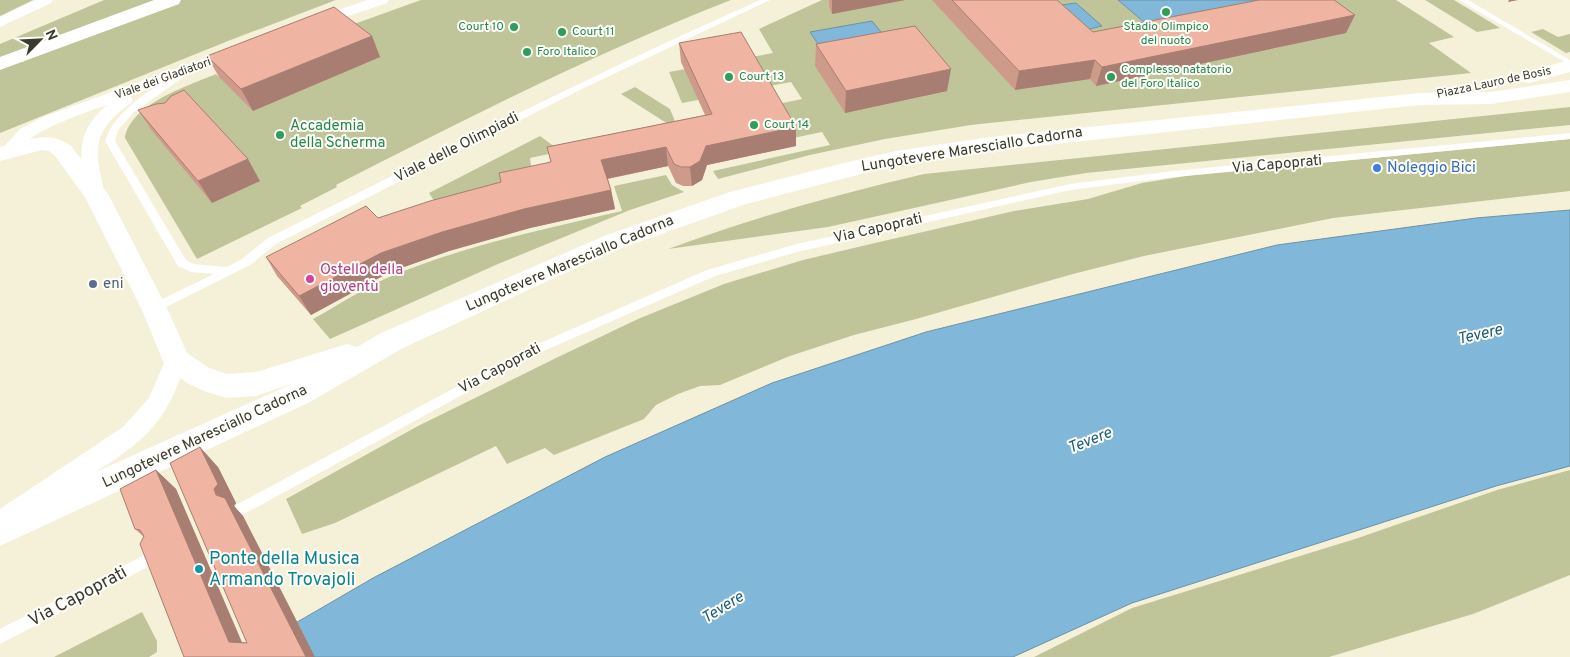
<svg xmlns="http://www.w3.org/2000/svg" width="1570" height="657" font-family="Overpass,sans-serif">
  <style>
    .green { fill: #bfc599 }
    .water { fill: #81b7d8; stroke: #6c92a6 }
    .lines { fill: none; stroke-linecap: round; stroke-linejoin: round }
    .service { fill: #fff; fill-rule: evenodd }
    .minor { fill: #fff; fill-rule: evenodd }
    .primary { fill: #fff; fill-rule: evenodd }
    .wall { fill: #ce9b8b }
    .shaded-wall { fill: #a77e71 }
    .building { fill: #efb4a2; stroke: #a77e71 }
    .leisure-dot { fill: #2e9e5b; stroke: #fefef9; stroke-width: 2 }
    .shop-dot { fill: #3f7fe0; stroke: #fefef9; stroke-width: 2 }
    .hotel-dot { fill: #d1479c; stroke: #fefef9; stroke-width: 2 }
    .service-dot { fill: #5c6f8a; stroke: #fefef9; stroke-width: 2 }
    .culture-dot { fill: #0f9aa8; stroke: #fefef9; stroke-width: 2 }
    .labels { text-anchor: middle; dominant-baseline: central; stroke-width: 4; stroke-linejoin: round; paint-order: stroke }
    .far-leisure-label { font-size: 12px; fill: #27864d; stroke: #fefef9; text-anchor: start }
    .far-street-label { font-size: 12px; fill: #3b3a31; stroke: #fefef9 }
    .leisure-label { font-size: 15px; fill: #27864d; stroke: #fefef9; text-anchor: start }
    .street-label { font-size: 15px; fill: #3b3a31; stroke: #fefef9 }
    .shop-label { font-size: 15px; fill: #366cbe; stroke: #fefef9; text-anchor: start }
    .hotel-label { font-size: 15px; fill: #b23c85; stroke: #fefef9; text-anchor: start }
    .service-label { font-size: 15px; fill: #4e5e75; stroke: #fefef9; text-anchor: start }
    .water-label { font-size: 16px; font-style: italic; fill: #1c5d7e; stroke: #fefef9 }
    .near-culture-label { font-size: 18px; fill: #0d838f; stroke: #fefef9; text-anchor: start }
    .near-street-label { font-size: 18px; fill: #3b3a31; stroke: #fefef9 }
  </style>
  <rect width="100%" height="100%" fill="#f5f1d9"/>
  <path class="green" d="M0,0H33L0,16Z
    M104,0H336L228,41L0,133V44Z
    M421,0H731C595,53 466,119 336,185L337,187L300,206L302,208L197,259L125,138C130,104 188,86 216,74L219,77L343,28Z
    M822,0H1396L1454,37L1429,43L1471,73L971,125L885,139L810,155L718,179L713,171L830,145L822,132L706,156L689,122L802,99L791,82L682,103L669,72L773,53L759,29Z
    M1425,0H1454L1500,28L1477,32Z
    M1543,29L1558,37L1570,34V52L1566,53L1531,32Z
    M635,87L670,109L679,131L621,94Z
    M1570,107V125L1086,173L1031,182L828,227L668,249C752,218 838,194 924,174Z
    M540,136L555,147L558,152L530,158L533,180L441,212L429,193Z
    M1570,139V191L1333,218L1144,256L1073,274L916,319L854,335L790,356L720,385L700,386L678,394L656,405L644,419L554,455L545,448L507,464L496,446L335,523L302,534L286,499L418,426L556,358L638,319L724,284L803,260L875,243L1014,211L1088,199L1142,183L1186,176Z
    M666,175L672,185L684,192L630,210L498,264L330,339L313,319C339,305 366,286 394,275C467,245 545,229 622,211L614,186Z
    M1570,470V575L1473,614L1329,657H1034L1132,608L1355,539L1497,490Z
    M142,612L157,641V652L149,657H54Z"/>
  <path class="water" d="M1118,0H1256L1257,1L1145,23Z
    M1076,3L1102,26L1061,36L1034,9Z
    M872,21L886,38L822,50L810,32Z
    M1570,210V466L1496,486L1132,603L1013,657H237L373,578L605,457L772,383L926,332L1277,245L1476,218Z"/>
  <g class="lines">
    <path class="service" d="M760,0H770L582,89L276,244L250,265L158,311L154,312L148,308L150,305L214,274L191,272L178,266L105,141C118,105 155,88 185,69L188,68L192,71L134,112L118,130L115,141L186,260L193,264L227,267L242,259L268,238C431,157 593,74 760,0Z
      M1459,0H1468L1570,60V65Z
      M1570,133V139L1174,177L1070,190L797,252L715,276L539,353L246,513L241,515L236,513L234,509L236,505L531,347L707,270L797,244L1070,184L1174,171Z
      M156,549L161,550L163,555L161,560L0,644V629Z"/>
    <path class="minor" d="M35,0H53L51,3L0,27V17Z
      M368,0H389L387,3L321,25H311L309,22L311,19Z
      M238,46L243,48L246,51L243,54L130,96L133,100L131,103C91,132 94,149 105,194L103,198L96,200L89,198L87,194C79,157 75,132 107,105C82,114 56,122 34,136C22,143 19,159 3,155L0,151L20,129L43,117Z
      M176,351L184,354L187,360C179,384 169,409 152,428C129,454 97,470 68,489C48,502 29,517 9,531L0,534V509L123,427L149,398L168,354Z"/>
    <path class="primary" d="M154,0H181L179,4L0,70V57Z
      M1570,60V72L1529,83L1522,81L1519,77L1522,73Z
      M1570,80V92L1491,104L1420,105L991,151L896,165L746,204L622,248L554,278L401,349L310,402L0,546V515L294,383L256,396L227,398L204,391L189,384L166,368L141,308L85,197L55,156L49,151L42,150L0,161V147C23,141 50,129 71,146L108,194L167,308L187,353L209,368L227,374L256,372L347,344L357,347L381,333L604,236L730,192L848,162L896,151L991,137L1420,93L1491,92Z"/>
  </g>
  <path class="wall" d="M829,0H905L832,14L829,6Z
    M932,0H1057L1093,32L1346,33L1096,86L1090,79L1015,90Z
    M372,36L380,57L253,111L219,77L207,56Z
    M679,43L796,127V146L707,165L702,180L692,186H683L676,183L668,166L608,179L611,190L615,209L530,228L449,251L390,272L311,315L277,276L266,257L378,218L501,182L551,162L547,147L705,115L681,62Z
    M816,44L947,91L845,113L815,66Z
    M138,110L260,181L212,203L153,132Z
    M218,467L236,503L234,506L243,516L315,657H184L144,537L135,529L156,470L176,489L242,642L247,643Z"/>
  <path class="shaded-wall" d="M832,0H905L832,14Z
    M1509,0H1518L1508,2Z
    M1355,15L1346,33L1096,86L1102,67Z
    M372,36L380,57L253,111L241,89Z
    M1095,60L1090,79L1015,90L1019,71Z
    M951,69L947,91L845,113L846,91Z
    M796,127V146L707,165L702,180L692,186L690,167L706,146Z
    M666,147L668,166L605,179L601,160Z
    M248,159L260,181L212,203L198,181Z
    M611,190L615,209L530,228L449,251L390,272L311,315L299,296L381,253L442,232L524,209Z
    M200,447L218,467L236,503L234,506L243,516L315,657H306L216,495Z
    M156,470L176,489L248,657L229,642Z"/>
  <path class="building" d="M952,0H1057L1093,32L1259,0H1334L1355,15L1102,67L1095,60L1019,71Z
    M334,7L372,36L241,89L207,56Z
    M915,26L951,69L846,91L816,44Z
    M741,32L796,127L706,146L700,161L690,167H681L674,164L666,147L601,160L611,190L524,209L442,232L381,253L299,296L266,257L366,206L378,218L430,201L501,182L499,173L551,162L547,147L712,114L679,43Z
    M184,90L248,159L198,181L138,110L156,104L165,103L171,96Z
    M200,447L218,484L214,489L216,495L225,498L306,657H184L140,544L144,536L140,530L135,529L120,489L156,470L229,642L247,643L170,463Z"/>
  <g class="leisure-dot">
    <circle cx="1166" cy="12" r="5"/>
    <circle cx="514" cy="27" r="5"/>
    <circle cx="562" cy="32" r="5"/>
    <circle cx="527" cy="52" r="5"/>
    <circle cx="729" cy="77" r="5"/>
    <circle cx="1111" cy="77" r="5"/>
    <circle cx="754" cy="125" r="5"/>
    <circle cx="280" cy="135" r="5"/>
  </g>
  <circle class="shop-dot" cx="1377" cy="168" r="5"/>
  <circle class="hotel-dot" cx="310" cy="279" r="5"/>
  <circle class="service-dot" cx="93" cy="284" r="5"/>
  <circle class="culture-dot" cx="199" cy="569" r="5"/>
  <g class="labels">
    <g class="far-leisure-label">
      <text x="504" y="27" text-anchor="end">Court 10</text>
      <text x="1166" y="27" text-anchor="middle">Stadio Olimpico<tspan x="1166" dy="14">del nuoto</tspan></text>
      <text x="572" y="32">Court 11</text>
      <text x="537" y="52">Foro Italico</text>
      <text x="1121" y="70">Complesso natatorio<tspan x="1121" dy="14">del Foro Italico</tspan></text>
      <text x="739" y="77">Court 13</text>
      <text x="764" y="125">Court 14</text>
    </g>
    <g class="far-street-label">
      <text transform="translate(163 79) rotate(-20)">Viale dei Gladiatori</text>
      <text transform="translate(1494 83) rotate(-12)">Piazza Lauro de Bosis</text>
    </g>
    <g class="leisure-label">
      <text x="290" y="126">Accademia<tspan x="290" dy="17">della Scherma</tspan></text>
    </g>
    <g class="street-label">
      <text transform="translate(457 148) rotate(-27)">Viale delle Olimpiadi</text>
      <text transform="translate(972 150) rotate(-9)">Lungotevere Maresciallo Cadorna</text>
      <text transform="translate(1277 165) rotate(-5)">Via Capoprati</text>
      <text transform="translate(878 229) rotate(-13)">Via Capoprati</text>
      <text transform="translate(570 264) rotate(-23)">Lungotevere Maresciallo Cadorna</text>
      <text transform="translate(500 369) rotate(-28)">Via Capoprati</text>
      <text transform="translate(205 437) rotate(-25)">Lungotevere Maresciallo Cadorna</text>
    </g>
    <g class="shop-label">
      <text x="1387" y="168">Noleggio Bici</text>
    </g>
    <g class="hotel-label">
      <text x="320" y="270">Ostello della<tspan x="320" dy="17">gioventù</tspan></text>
    </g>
    <g class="service-label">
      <text x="103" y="284">eni</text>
    </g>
    <g class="water-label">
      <text transform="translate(1480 335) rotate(-13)">Tevere</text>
      <text transform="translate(1090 441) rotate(-22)">Tevere</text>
      <text transform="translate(723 608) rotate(-32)">Tevere</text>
    </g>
    <g class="near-culture-label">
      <text x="209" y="559">Ponte della Musica<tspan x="209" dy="21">Armando Trovajoli</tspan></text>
    </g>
    <g class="near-street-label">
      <text transform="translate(78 597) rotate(-28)">Via Capoprati</text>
    </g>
  </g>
  <g transform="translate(40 40) rotate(66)" stroke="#fefef9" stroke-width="4" paint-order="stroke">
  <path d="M0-4L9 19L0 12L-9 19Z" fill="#3b3a31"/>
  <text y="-8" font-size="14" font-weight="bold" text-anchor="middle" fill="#3b3a31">N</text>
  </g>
</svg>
